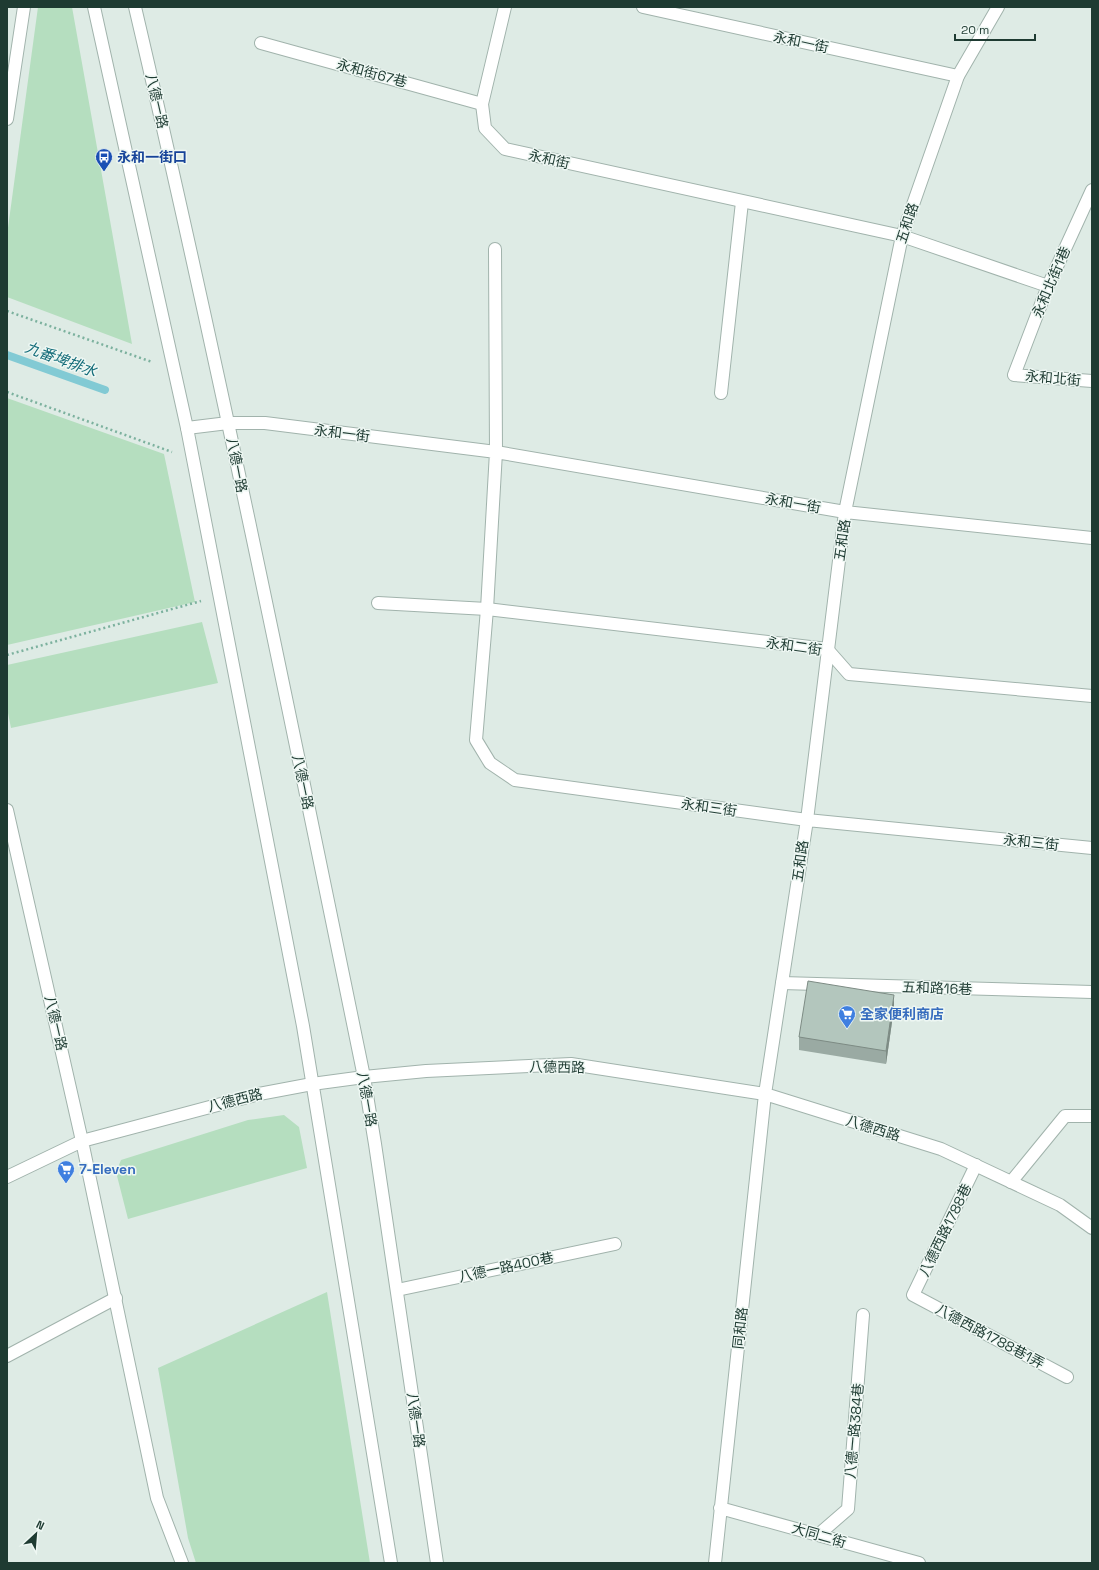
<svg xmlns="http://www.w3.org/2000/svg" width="1099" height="1570" font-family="'Space Grotesk','Noto Sans TC',sans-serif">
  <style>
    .green { fill: #b5debf }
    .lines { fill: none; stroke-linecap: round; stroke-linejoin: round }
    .stream { stroke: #82cad4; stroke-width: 8 }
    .service-casing { stroke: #a1b3ac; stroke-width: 14 }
    .minor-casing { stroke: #a1b3ac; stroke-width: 14 }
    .tertiary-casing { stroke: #a1b3ac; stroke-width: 14 }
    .path { stroke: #7cb19e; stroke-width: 2.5; stroke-dasharray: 2 3; stroke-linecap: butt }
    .service { stroke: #fff; stroke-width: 12 }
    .minor { stroke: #fff; stroke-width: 12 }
    .tertiary { stroke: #fff; stroke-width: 12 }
    .wall { fill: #9aaaa3 }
    .shaded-wall { fill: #7d8b84 }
    .building { fill: #b3c6bd; stroke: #7d8b84 }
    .labels { text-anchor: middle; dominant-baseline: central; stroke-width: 3; stroke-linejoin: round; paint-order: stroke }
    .street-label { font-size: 14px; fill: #1e3b32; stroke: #eef7f3 }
    .transit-label { font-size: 14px; font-weight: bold; fill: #164399; stroke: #eef7f3; text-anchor: start }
    .shop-label { font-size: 14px; font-weight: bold; fill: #366cbe; stroke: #eef7f3; text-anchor: start }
    .water-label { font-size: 15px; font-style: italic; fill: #156d7a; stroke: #eef7f3 }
  </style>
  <rect width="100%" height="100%" fill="#deebe5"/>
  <path class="green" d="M38,7H72L132,344L7,297V235Z
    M7,398L164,454L195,602L7,645Z
    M202,622L218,683L11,728L7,708V665Z
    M284,1115L299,1127L307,1168L128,1219L116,1172L121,1160L248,1120Z
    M327,1292L370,1563H196L188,1538L158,1368Z"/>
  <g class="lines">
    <path class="stream" d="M7,355L105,390"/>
    <g class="service-casing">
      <path id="service" d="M643,7L958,76
        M261,43L482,104
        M1092,190L1048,286L1014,375L1092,381
        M902,236L1048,286
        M495,249L496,452
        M721,393L742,202
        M378,603L487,609L827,649L849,674L1092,696
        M782,983L1092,992
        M976,1165L913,1295L1067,1377
        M1011,1182L1065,1116H1092
        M397,1290L615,1244
        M7,1356L116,1298
        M818,1535L848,1509L863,1315"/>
    </g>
    <g class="minor-casing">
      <path id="minor" d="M505,7L482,104L485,128L505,149L902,236
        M7,119L24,7
        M187,428L228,423H265L496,452L845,512L1092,538
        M496,452L487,609L476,740L490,763L515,780L807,820L1092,848
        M7,810L82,1141L157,1498L182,1563
        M7,1177L82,1141L259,1094L312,1084L364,1077L426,1071L571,1064L765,1094L941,1149L1060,1205L1092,1228
        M720,1508L919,1563
        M715,1563L765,1094L807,820L845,512L902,236L958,76L998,7"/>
    </g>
    <g class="tertiary-casing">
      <path id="tertiary" d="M94,7L187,428L303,1026L391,1563
        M135,7C218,362 291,720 364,1077L375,1144L437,1563"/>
    </g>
    <path class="path" d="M7,311L152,362
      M7,392L172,452
      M7,655L201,601"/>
    <use href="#service" class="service"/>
    <use href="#minor" class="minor"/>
    <use href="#tertiary" class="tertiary"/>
  </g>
  <path class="wall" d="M894,1008L886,1064L799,1050V1037Z"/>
  <path class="shaded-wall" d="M894,995V1008L886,1064V1051Z"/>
  <path class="building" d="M808,981L894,995L886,1051L799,1037Z"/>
  <defs>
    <g id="bus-pin" transform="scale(0.9)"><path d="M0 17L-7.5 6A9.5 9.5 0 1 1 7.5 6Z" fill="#1a4fb4" stroke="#eef7f3"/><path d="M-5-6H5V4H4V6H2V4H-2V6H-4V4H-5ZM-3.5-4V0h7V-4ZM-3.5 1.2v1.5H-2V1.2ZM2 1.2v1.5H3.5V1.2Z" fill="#fff"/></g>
    <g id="supermarket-pin" transform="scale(0.9)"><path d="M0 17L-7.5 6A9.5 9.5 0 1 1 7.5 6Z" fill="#3f7fe0" stroke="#eef7f3"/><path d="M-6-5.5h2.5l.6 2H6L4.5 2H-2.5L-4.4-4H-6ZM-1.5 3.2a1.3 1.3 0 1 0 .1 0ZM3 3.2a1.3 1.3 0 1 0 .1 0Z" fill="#fff"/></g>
  </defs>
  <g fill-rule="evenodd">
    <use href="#bus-pin" x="104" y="157"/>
    <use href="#supermarket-pin" x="847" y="1014"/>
    <use href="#supermarket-pin" x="66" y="1169"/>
  </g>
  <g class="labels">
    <g class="street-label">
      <text transform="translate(801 42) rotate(12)">永和一街</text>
      <text transform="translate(372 73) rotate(15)">永和街67巷</text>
      <text transform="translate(157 101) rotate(77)">八德一路</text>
      <text transform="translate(549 159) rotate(13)">永和街</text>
      <text transform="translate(907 223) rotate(-72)">五和路</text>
      <text transform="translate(1051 282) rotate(-67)">永和北街1巷</text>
      <text transform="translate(1053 378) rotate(5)">永和北街</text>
      <text transform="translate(342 433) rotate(7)">永和一街</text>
      <text transform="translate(237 465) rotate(79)">八德一路</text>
      <text transform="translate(793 503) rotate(10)">永和一街</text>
      <text transform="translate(842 540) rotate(-82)">五和路</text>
      <text transform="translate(794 646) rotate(8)">永和二街</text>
      <text transform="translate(303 782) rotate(78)">八德一路</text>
      <text transform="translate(709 807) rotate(8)">永和三街</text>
      <text transform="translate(1031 842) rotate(6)">永和三街</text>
      <text transform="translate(800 861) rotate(-82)">五和路</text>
      <text transform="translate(937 988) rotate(2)">五和路16巷</text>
      <text transform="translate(56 1023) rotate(77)">八德一路</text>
      <text transform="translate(557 1067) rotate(1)">八德西路</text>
      <text transform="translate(367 1099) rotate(80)">八德一路</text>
      <text transform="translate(235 1100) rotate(-14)">八德西路</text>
      <text transform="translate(873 1128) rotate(17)">八德西路</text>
      <text transform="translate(945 1230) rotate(-64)">八德西路1788巷</text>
      <text transform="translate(506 1267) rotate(-12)">八德一路400巷</text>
      <text transform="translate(740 1328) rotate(-84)">同和路</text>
      <text transform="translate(990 1336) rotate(28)">八德西路1788巷1弄</text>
      <text transform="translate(416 1420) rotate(82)">八德一路</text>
      <text transform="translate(854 1431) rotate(-85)">八德一路384巷</text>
      <text transform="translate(819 1535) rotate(16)">大同二街</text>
    </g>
    <g class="transit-label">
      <text x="117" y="157">永和一街口</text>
    </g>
    <g class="shop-label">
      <text x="860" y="1014">全家便利商店</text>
      <text x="79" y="1169">7-Eleven</text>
    </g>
    <g class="water-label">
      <text transform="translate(61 359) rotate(20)">九番埤排水</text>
    </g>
  </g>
  <rect width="1099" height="1570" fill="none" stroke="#1e3b32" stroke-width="16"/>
  <g transform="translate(36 1534) rotate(26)" stroke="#eef7f3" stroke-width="3" paint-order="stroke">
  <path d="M0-3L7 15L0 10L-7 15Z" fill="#1e3b32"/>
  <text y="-6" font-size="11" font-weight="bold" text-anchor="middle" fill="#1e3b32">N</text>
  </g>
  <path d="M955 34v6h80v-6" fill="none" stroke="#1e3b32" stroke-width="2"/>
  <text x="961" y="34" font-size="12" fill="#1e3b32" stroke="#eef7f3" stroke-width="3" paint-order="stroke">20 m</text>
</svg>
